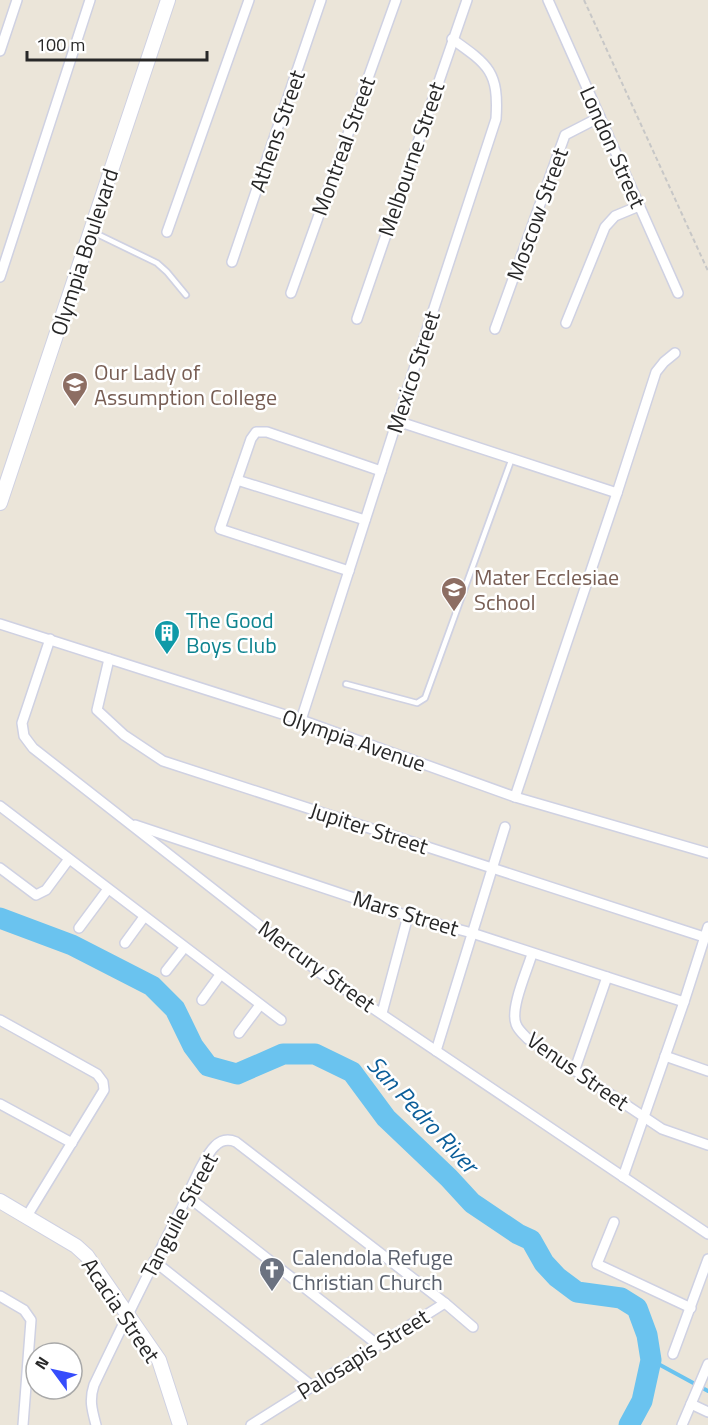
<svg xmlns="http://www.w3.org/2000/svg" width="708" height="1425" font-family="'Titillium Web',sans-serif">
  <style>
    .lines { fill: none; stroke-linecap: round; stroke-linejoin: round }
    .stream { stroke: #6ac3ef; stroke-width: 4 }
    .river { stroke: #6ac3ef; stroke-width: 21 }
    .service-casing { stroke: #cfd1e2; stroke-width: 8 }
    .minor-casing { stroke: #cfd1e2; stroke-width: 12 }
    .secondary-casing { stroke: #cfd1e2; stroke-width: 16 }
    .path { stroke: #c7c7c7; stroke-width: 2; stroke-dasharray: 4.5 3; stroke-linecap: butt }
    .service { stroke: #fff; stroke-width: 4.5 }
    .minor { stroke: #fff; stroke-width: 9 }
    .secondary { stroke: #fff; stroke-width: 14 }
    .labels { text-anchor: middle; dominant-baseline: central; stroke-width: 5; stroke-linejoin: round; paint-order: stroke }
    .street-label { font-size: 22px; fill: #282828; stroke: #fff }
    .education-label { font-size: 22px; fill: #785e54; stroke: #fff; text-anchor: start }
    .culture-label { font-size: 22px; fill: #0d838f; stroke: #fff; text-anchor: start }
    .worship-label { font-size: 22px; fill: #5b616d; stroke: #fff; text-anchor: start }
    .water-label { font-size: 24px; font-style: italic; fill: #0c5e99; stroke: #fff }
  </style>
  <rect width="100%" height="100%" fill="#ebe5d9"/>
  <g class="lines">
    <polyline class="stream" points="651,1360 708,1391"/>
    <polyline class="river" points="0,918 72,945 152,986 175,1009 193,1046 208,1066 237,1074 283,1054 315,1054 352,1072 386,1118 449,1178 472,1203 518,1234 531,1240 544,1263 557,1277 577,1292 621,1298 637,1308 647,1335 651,1360 642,1401 629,1425"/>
    <defs>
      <g id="service">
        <polyline points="93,232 157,263 167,272 186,295"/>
        <polyline points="346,684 417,703 425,698 512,458"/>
      </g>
      <g id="minor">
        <polyline points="548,0 678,293"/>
        <polyline points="0,51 17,0"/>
        <polyline points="167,232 249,0"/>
        <polyline points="232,262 321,0"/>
        <polyline points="0,277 90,0"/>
        <polyline points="291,293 396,0"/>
        <polyline points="357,319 467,0"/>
        <polyline points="566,323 605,227 615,216 639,206"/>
        <polyline points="495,329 565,135 600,117"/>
        <polyline points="397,421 617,493 656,372 664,362 675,353"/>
        <polyline points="237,480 365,520"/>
        <polyline points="349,571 220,529 251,439 256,432 267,432 381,471"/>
        <polyline points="0,624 301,720 515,797 708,853"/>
        <polyline points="50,639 22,723 24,736 33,748 319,972 708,1234"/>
        <polyline points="109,659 97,710 124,735 163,761 704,937"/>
        <path d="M 301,720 L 397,421 L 496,119 C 499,72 489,65 452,39"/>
        <polyline points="515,797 617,493"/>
        <polyline points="0,806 281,1020"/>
        <polyline points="135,825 408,916 472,933 684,1002"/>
        <polyline points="0,868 36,895 46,890 69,859"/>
        <polyline points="79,928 108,889"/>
        <polyline points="125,943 144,917"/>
        <path d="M 532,954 C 527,971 510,1008 516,1024 C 518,1030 524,1035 528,1039 L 662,1129 L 708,1145"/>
        <polyline points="166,971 184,948"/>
        <polyline points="202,1000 220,975"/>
        <polyline points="382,1013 408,916"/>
        <polyline points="0,1020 97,1074 103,1082 104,1090 27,1216"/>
        <polyline points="239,1033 260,1005"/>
        <polyline points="436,1051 505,827"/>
        <polyline points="665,1056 708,1071"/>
        <polyline points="575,1069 607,977"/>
        <polyline points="0,1104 72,1143"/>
        <polyline points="623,1177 684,1002 708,927"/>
        <polyline points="187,1196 378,1345"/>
        <polyline points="614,1222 597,1264 691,1308"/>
        <polyline points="154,1261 312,1386"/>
        <polyline points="0,1296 24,1310 31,1320 23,1425"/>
        <polyline points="673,1354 708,1259"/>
        <polyline points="691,1404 708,1412"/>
        <path d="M 96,1425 C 92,1410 89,1400 94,1385 C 122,1326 151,1268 180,1211 C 188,1195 204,1156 215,1146 C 222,1139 229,1139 236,1142 L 445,1303 L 473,1327"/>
        <polyline points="251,1425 445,1303"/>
        <polyline points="682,1425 708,1364"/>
      </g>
      <g id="secondary">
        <polyline points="0,503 168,0"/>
        <polyline points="0,1201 76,1246 87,1256 159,1360 180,1425"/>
      </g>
    </defs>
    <use href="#service" class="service-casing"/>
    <use href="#minor" class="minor-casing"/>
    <use href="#secondary" class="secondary-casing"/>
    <polyline class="path" points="584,0 708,271"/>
    <use href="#service" class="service"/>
    <use href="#minor" class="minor"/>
    <use href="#secondary" class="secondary"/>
  </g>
  <defs>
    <symbol id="university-pin" viewBox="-11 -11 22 30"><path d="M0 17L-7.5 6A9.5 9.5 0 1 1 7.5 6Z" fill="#8d6e63" stroke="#fff"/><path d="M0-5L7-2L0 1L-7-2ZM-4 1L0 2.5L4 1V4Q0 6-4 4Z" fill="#fff"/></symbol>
    <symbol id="school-pin" viewBox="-11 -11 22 30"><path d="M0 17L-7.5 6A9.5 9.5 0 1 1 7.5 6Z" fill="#8d6e63" stroke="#fff"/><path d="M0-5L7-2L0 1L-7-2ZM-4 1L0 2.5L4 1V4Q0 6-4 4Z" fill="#fff"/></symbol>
    <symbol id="building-pin" viewBox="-11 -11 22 30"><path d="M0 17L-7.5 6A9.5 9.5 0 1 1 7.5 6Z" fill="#0f9aa8" stroke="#fff"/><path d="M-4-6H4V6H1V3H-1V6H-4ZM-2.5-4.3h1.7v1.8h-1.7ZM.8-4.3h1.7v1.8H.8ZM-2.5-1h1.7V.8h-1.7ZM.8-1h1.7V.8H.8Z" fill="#fff"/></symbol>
    <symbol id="church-pin" viewBox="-11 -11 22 30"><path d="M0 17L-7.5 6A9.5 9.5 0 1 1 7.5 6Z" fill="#6b7280" stroke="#fff"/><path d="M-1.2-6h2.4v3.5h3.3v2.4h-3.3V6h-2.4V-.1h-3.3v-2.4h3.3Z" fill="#fff"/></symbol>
  </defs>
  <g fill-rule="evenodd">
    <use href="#university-pin" x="60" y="370" width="30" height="40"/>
    <use href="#school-pin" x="439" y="575" width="30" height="40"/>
    <use href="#building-pin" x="152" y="618" width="30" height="40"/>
    <use href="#church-pin" x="257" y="1255" width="30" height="40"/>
  </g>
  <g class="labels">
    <g class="street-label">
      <text transform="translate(277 131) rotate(-71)">Athens Street</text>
      <text transform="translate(343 146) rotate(-70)">Montreal Street</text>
      <text transform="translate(613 147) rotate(66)">London Street</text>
      <text transform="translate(411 159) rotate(-71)">Melbourne Street</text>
      <text transform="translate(537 214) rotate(-70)">Moscow Street</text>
      <text transform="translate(84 252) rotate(-72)">Olympia Boulevard</text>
      <text transform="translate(413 372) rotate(-72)">Mexico Street</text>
      <text transform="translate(354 740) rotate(19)">Olympia Avenue</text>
      <text transform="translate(369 828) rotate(18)">Jupiter Street</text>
      <text transform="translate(406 913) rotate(17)">Mars Street</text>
      <text transform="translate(317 966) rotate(36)">Mercury Street</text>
      <text transform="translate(578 1071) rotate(35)">Venus Street</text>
      <text transform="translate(179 1215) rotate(-62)">Tanguile Street</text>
      <text transform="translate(121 1310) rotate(56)">Acacia Street</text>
      <text transform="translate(363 1354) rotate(-32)">Palosapis Street</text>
    </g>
    <g class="education-label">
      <text x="94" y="372">Our Lady of<tspan x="94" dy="25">Assumption College</tspan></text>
      <text x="474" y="577">Mater Ecclesiae<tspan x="474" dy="25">School</tspan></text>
    </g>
    <g class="culture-label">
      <text x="186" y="620">The Good<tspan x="186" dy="25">Boys Club</tspan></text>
    </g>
    <g class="worship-label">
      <text x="292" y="1257">Calendola Refuge<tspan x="292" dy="25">Christian Church</tspan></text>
    </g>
    <g class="water-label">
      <text transform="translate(423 1114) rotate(47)">San Pedro River</text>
    </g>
  </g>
  <g transform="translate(54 1371) rotate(303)"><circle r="28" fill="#ffffff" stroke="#a9a9a9" stroke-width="1.5"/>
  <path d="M0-4.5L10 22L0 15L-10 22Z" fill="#364dfc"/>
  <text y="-9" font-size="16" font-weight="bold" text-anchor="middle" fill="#282828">N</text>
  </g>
  <path d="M27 51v9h180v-9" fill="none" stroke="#282828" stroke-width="3"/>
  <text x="36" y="51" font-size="18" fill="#282828" stroke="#ffffff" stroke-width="4.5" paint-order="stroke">100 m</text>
</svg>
